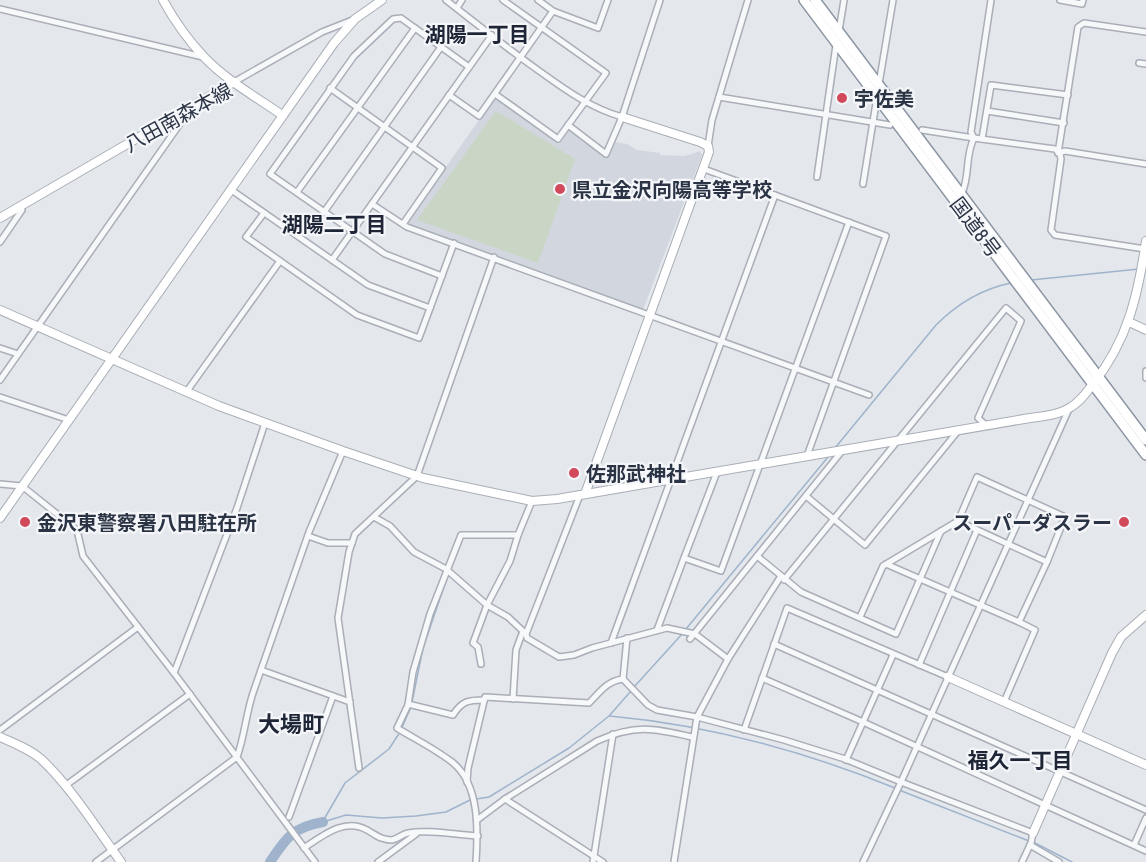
<svg xmlns="http://www.w3.org/2000/svg" width="1146" height="862" font-family="'Archivo Narrow','Noto Sans JP',sans-serif">
  <style>
    .built { fill: #d2d6de }
    .green { fill: #c9d6c5 }
    .lines { fill: none; stroke-linecap: round; stroke-linejoin: round }
    .stream { stroke: #9fb4cc; stroke-width: 1.5 }
    .river { stroke: #9fb4cc; stroke-width: 10 }
    .street-casing { stroke: #a9aeb7; stroke-width: 8 }
    .secondary-casing { stroke: #a9aeb7; stroke-width: 10 }
    .highway-casing { stroke: #8b94a3; stroke-width: 12 }
    .street { stroke: #f7f8fa; stroke-width: 5 }
    .secondary { stroke: #fff; stroke-width: 8 }
    .highway { stroke: #fff; stroke-width: 9 }
    .poi-dot { fill: #d1495b; stroke: #f4f6f9; stroke-width: 2 }
    .labels { text-anchor: middle; dominant-baseline: central; stroke-width: 4.5; stroke-linejoin: round; paint-order: stroke }
    .poi-label { font-size: 20px; font-weight: bold; fill: #2b3445; stroke: #f4f6f9; text-anchor: start }
    .street-label { font-size: 20px; fill: #2b3445; stroke: #f4f6f9 }
    .neighbourhood-label { font-size: 21px; font-weight: bold; fill: #1d2536; stroke: #f4f6f9 }
    .quarter-label { font-size: 22px; font-weight: bold; fill: #1d2536; stroke: #f4f6f9 }
  </style>
  <rect width="100%" height="100%" fill="#e4e7ec"/>
  <polygon class="built" points="496,99 559,144 569,131 573,131 606,156 609,155 615,142 627,144 637,150 660,153 660,155 685,156 700,151 702,155 643,310 409,224 408,221 493,100"/>
  <polygon class="green" points="496,111 575,159 538,263 417,220"/>
  <g class="lines">
    <g class="stream">
      <polyline points="1031,280 1139,269"/>
      <path d="M 835,448 L 936,325 C 957,304 981,289 1011,283"/>
      <polyline points="686,629 828,457"/>
      <polyline points="634,687 683,633"/>
      <polyline points="412,702 423,648 448,575"/>
      <path d="M 610,716 C 708,725 804,751 895,788"/>
      <polyline points="899,790 1029,841"/>
      <polyline points="323,821 345,783 389,749 400,732 411,707"/>
      <polyline points="323,822 346,815 382,818 416,816 446,812 470,800 489,797 569,748 609,716 631,691"/>
      <polyline points="1033,842 1072,862"/>
    </g>
    <path class="river" d="M 270,862 C 286,838 293,827 323,822"/>
    <defs>
      <g id="street">
        <path d="M 446,0 C 478,25 509,50 542,73 C 567,91 591,108 622,117"/>
        <polyline points="538,0 553,11 598,28 608,0"/>
        <polyline points="1060,0 1082,4 1083,0"/>
        <polyline points="457,8 462,0"/>
        <polyline points="0,9 203,57"/>
        <polyline points="839,31 844,0"/>
        <polyline points="1146,32 1084,23 1078,27 1058,153 1065,151 1146,164"/>
        <polyline points="1139,63 1146,64"/>
        <polyline points="234,82 322,32 355,19"/>
        <polyline points="879,84 893,0"/>
        <polyline points="330,88 442,168 403,224"/>
        <polyline points="495,94 558,139 606,73 503,0"/>
        <polyline points="449,95 479,116 553,11"/>
        <polyline points="719,97 890,125"/>
        <polyline points="987,111 1064,123"/>
        <polyline points="568,125 606,154 622,117 660,0"/>
        <polyline points="922,130 974,138"/>
        <polyline points="974,138 971,132 991,0"/>
        <polyline points="982,139 991,85 1068,95"/>
        <polyline points="708,146 712,120 748,0"/>
        <polyline points="704,169 886,236 807,456"/>
        <polyline points="817,177 836,45"/>
        <polyline points="863,184 877,97"/>
        <polyline points="230,189 368,285 430,308"/>
        <polyline points="297,192 415,28"/>
        <path d="M 962,193 C 970,176 965,155 974,138 L 1055,149 L 1060,154 L 1061,159 L 1051,230 L 1055,235 L 1145,249"/>
        <polyline points="372,204 407,227 869,395"/>
        <polyline points="324,212 441,47"/>
        <polyline points="264,213 246,237 357,315 419,338 454,243"/>
        <polyline points="0,242 22,210 20,207"/>
        <polyline points="332,260 492,35"/>
        <polyline points="442,276 385,254 270,174 354,56 393,19 401,18 469,67"/>
        <polyline points="0,348 18,354"/>
        <polyline points="1146,371 1146,378"/>
        <polyline points="0,380 189,111"/>
        <polyline points="187,391 280,261"/>
        <polyline points="0,397 69,420"/>
        <polyline points="717,472 684,558 721,571 849,222"/>
        <polyline points="0,484 22,486 77,530 83,556 174,673 315,862"/>
        <polyline points="806,496 865,545 958,431"/>
        <polyline points="374,517 390,526 414,552 446,569 487,605 508,617 526,634 527,638 559,657 574,655 592,648 667,628 695,634 728,659"/>
        <polyline points="958,521 977,477 1065,517 1047,562"/>
        <polyline points="308,536 328,543 352,543"/>
        <polyline points="757,556 801,592 896,634 941,531"/>
        <polyline points="886,564 1019,622"/>
        <polyline points="784,580 1006,308 1021,321 978,418 987,426"/>
        <polyline points="860,617 883,566 958,521 1047,562 1019,622 1035,630 1004,702"/>
        <polyline points="657,630 684,558"/>
        <polyline points="526,634 580,495"/>
        <polyline points="690,639 842,451"/>
        <polyline points="611,643 775,195"/>
        <polyline points="774,644 1146,810"/>
        <polyline points="481,664 478,647 473,643 487,605 510,561 518,535"/>
        <polyline points="919,665 977,530"/>
        <polyline points="261,670 350,702"/>
        <polyline points="174,673 237,508 265,423"/>
        <polyline points="762,678 863,722 1146,851"/>
        <polyline points="623,679 627,638"/>
        <polyline points="513,699 516,650 523,631"/>
        <path d="M 408,704 L 453,715 C 462,701 468,700 484,700"/>
        <polyline points="0,730 138,627"/>
        <polyline points="744,730 787,608 948,677"/>
        <polyline points="846,760 893,655"/>
        <polyline points="359,768 338,618 349,552 355,534 417,476 494,257"/>
        <path d="M 467,782 L 468,768 L 485,697 L 589,703 C 600,692 607,681 623,679 L 648,705 L 657,710 L 697,717 L 784,740 L 845,759 L 901,782 L 1069,409"/>
        <polyline points="65,786 190,694"/>
        <polyline points="505,799 603,862"/>
        <polyline points="289,817 333,696"/>
        <path d="M 477,820 L 505,799 L 597,741 C 635,724 653,728 692,737"/>
        <polyline points="1030,845 1059,862"/>
        <polyline points="1134,845 1146,818"/>
        <path d="M 304,848 C 322,836 345,817 367,830 C 376,835 381,840 392,840 C 398,839 402,834 408,833 C 428,829 457,835 478,836"/>
        <path d="M 96,862 L 237,757 C 245,735 246,712 254,690 L 309,532 L 343,451"/>
        <polyline points="378,862 416,834"/>
        <path d="M 476,862 C 478,831 480,784 452,762 C 435,749 415,739 397,728 L 408,705 L 413,672 L 430,614 L 461,535 L 518,535 L 532,501"/>
        <polyline points="593,862 613,734"/>
        <polyline points="674,862 697,717 728,659 781,576"/>
        <polyline points="863,862 901,782 1033,833 1031,843 1022,862"/>
      </g>
      <g id="secondary">
        <path d="M 163,0 C 174,20 188,40 204,57 C 226,80 256,97 282,115"/>
        <polyline points="0,218 234,82"/>
        <path d="M 0,310 L 219,406 L 343,451 L 423,478 L 532,501 L 557,499 L 1030,418 C 1044,416 1059,415 1071,407 C 1081,401 1086,393 1093,384 C 1128,340 1138,295 1146,241"/>
        <polyline points="1129,322 1146,330"/>
        <polyline points="585,494 709,152 708,146 700,142 622,117"/>
        <polyline points="0,518 334,43 355,19 382,0"/>
        <polyline points="948,677 1146,765"/>
        <path d="M 0,737 C 14,743 29,749 41,759 C 71,787 97,829 121,862"/>
        <polyline points="1033,833 1112,653 1121,637 1146,615"/>
      </g>
      <g id="highway">
        <polyline points="804,0 1146,455"/>
        <polyline points="815,0 1146,440"/>
      </g>
    </defs>
    <use href="#street" class="street-casing"/>
    <use href="#secondary" class="secondary-casing"/>
    <use href="#highway" class="highway-casing"/>
    <use href="#street" class="street"/>
    <use href="#secondary" class="secondary"/>
    <use href="#highway" class="highway"/>
  </g>
  <g class="poi-dot">
    <circle cx="842" cy="98" r="6"/>
    <circle cx="560" cy="189" r="6"/>
    <circle cx="574" cy="473" r="6"/>
    <circle cx="25" cy="522" r="6"/>
    <circle cx="1124" cy="522" r="6"/>
  </g>
  <g class="labels">
    <g class="poi-label">
      <text x="854" y="98">宇佐美</text>
      <text x="572" y="189">県立金沢向陽高等学校</text>
      <text x="586" y="473">佐那武神社</text>
      <text x="37" y="522">金沢東警察署八田駐在所</text>
      <text x="1112" y="522" text-anchor="end">スーパーダスラー</text>
    </g>
    <g class="street-label">
      <text transform="translate(178 117) rotate(-29)">八田南森本線</text>
      <text transform="translate(976 227) rotate(53)">国道8号</text>
    </g>
    <g class="neighbourhood-label">
      <text x="477" y="34">湖陽一丁目</text>
      <text x="334" y="224">湖陽二丁目</text>
      <text x="1020" y="760">福久一丁目</text>
    </g>
    <g class="quarter-label">
      <text x="291" y="724">大場町</text>
    </g>
  </g>
</svg>
